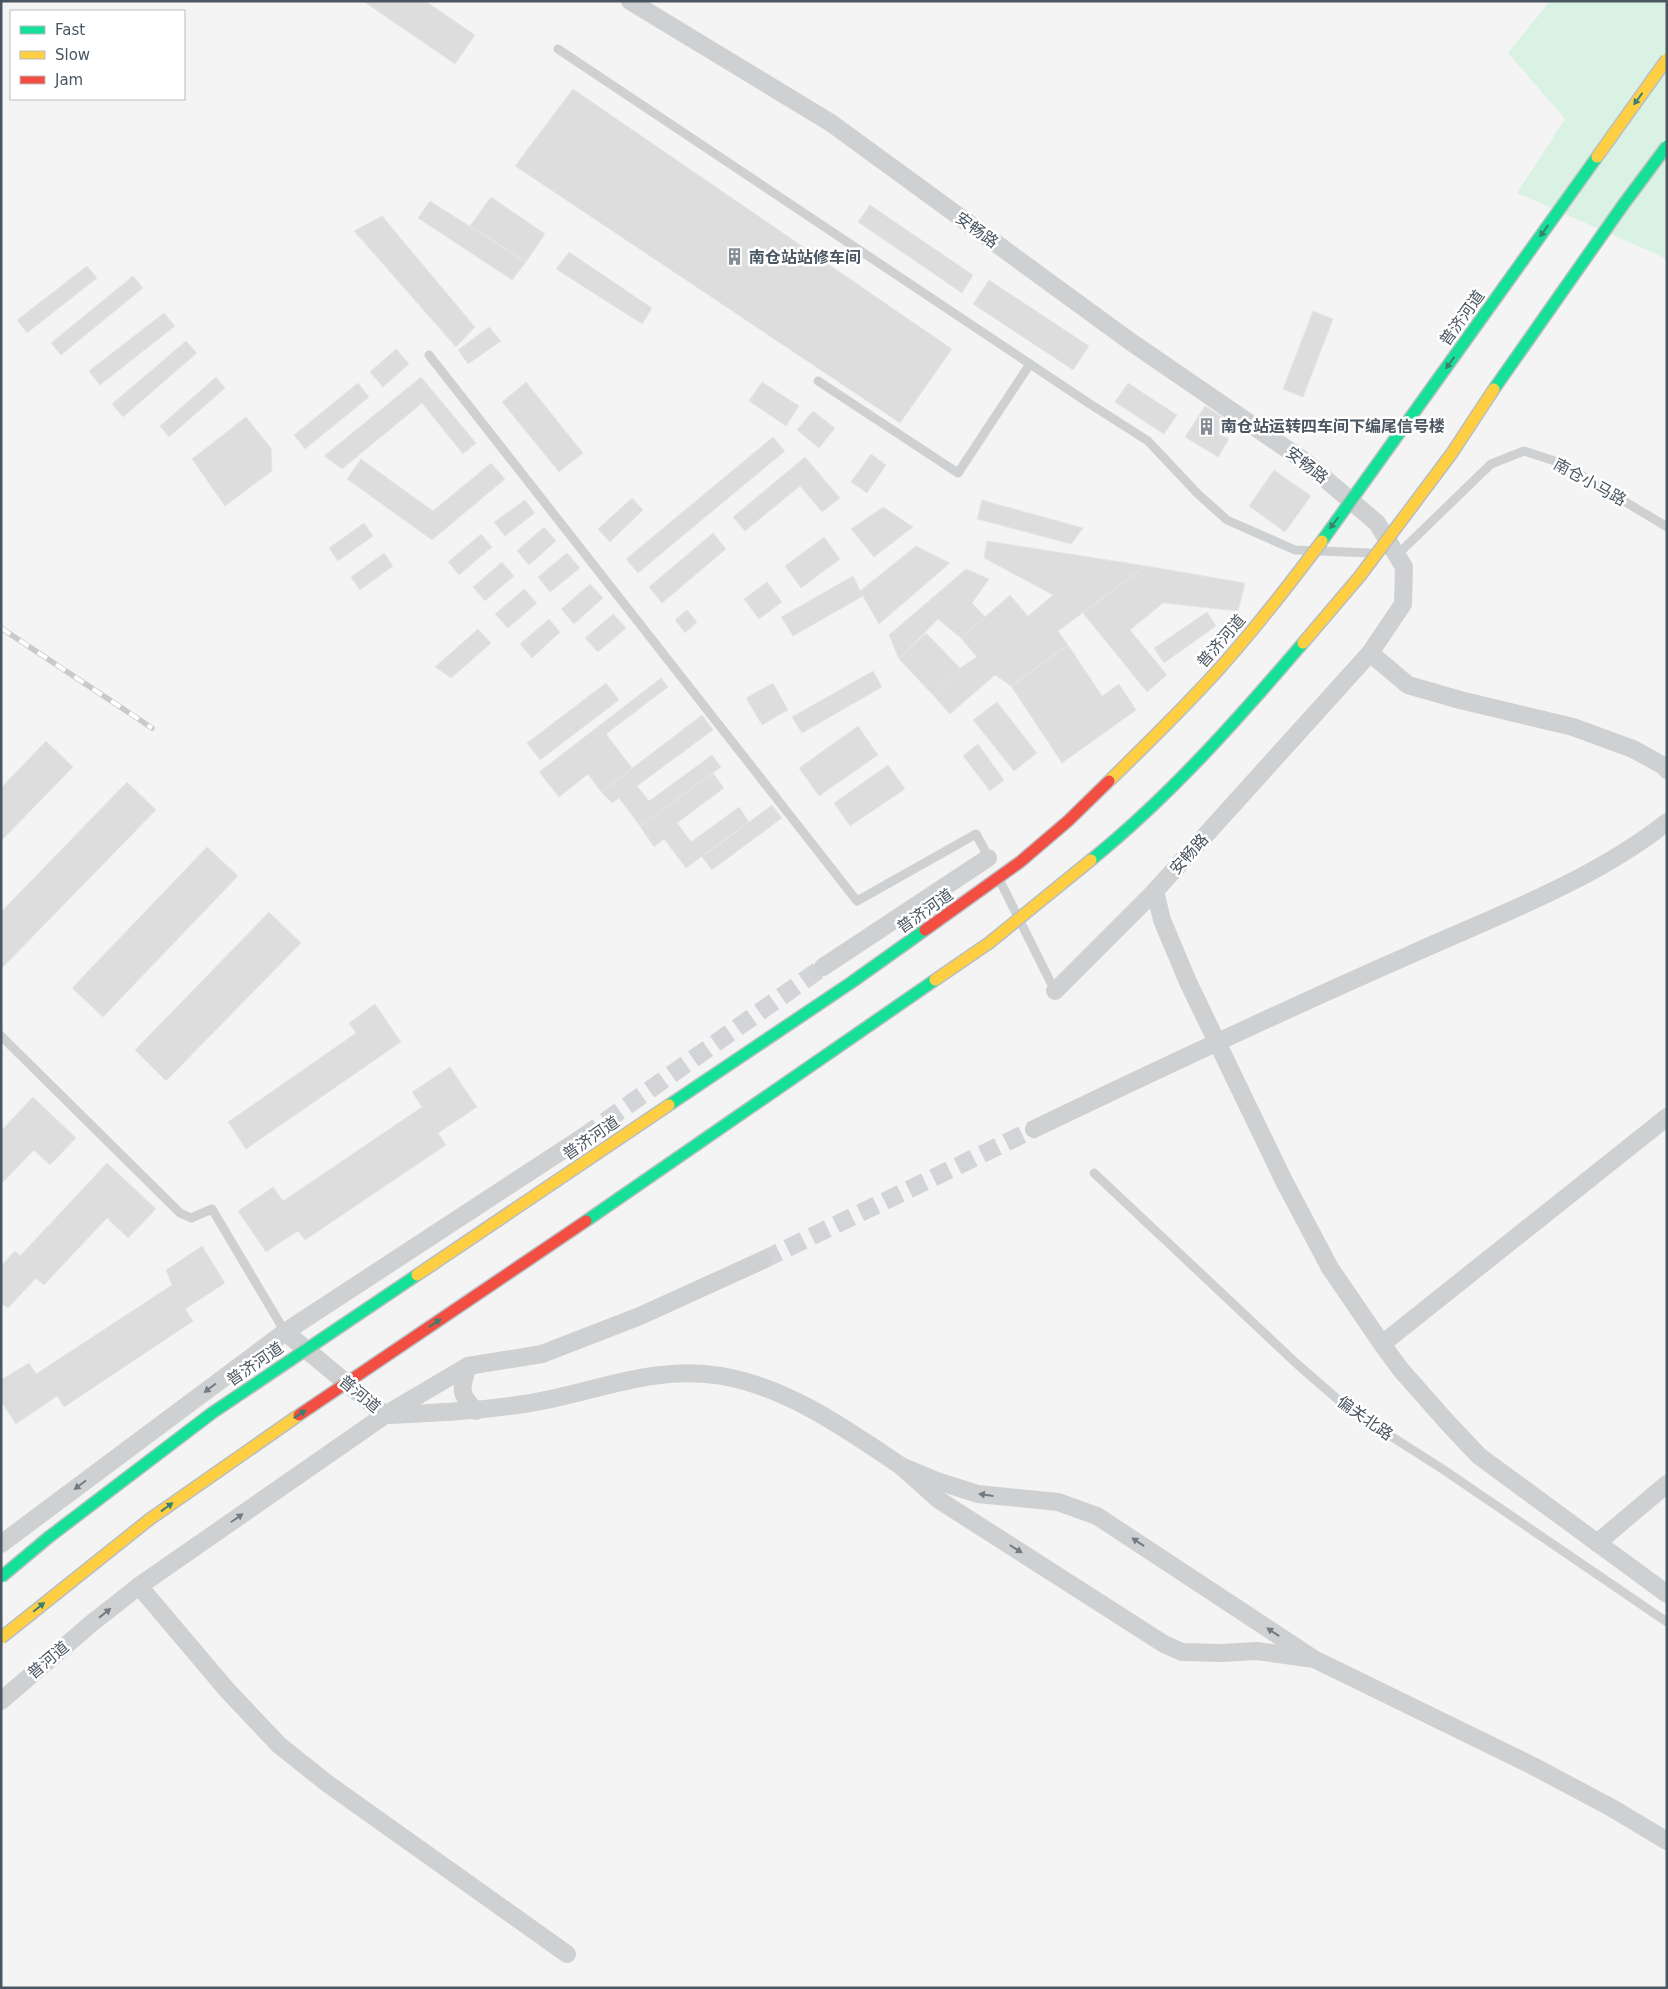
<svg xmlns="http://www.w3.org/2000/svg" width="1668" height="1989" font-family="'DejaVu Sans','Noto Sans SC',sans-serif">
  <style>
    .green { fill: #d9f2e3 }
    .building { fill: #ddddde; stroke: #e5e6e7 }
    .lines { fill: none; stroke-linecap: round; stroke-linejoin: round }
    .street-tunnel { stroke: #d2d4d7; stroke-width: 18; stroke-dasharray: 18 9; stroke-linecap: butt }
    .lane { stroke: #ced0d2; stroke-width: 9 }
    .street { stroke: #ced0d2; stroke-width: 18 }
    .rail-casing { stroke: #c9cacc; stroke-width: 5.5 }
    .rail { stroke: #fff; stroke-width: 4; stroke-dasharray: 11; stroke-linecap: butt }
    .fast-bridge-casing { stroke: #b9bec3; stroke-width: 14; stroke-linecap: butt }
    .slow-bridge-casing { stroke: #b9bec3; stroke-width: 14; stroke-linecap: butt }
    .jam-bridge-casing { stroke: #b9bec3; stroke-width: 14; stroke-linecap: butt }
    .fast-bridge { stroke: #16e098; stroke-width: 11 }
    .slow-bridge { stroke: #ffcf43; stroke-width: 11 }
    .jam-bridge { stroke: #f24e42; stroke-width: 11 }
    .oneway { fill: #3a7f72 }
    .oneway2 { fill: #727b83 }
    .labels { text-anchor: middle; dominant-baseline: central; stroke-width: 5; stroke-linejoin: round; paint-order: stroke }
    .street-label { font-size: 16px; fill: #4a5661; stroke: #fff }
    .poi-label { font-size: 16px; font-weight: bold; fill: #4a5661; stroke: #fff; text-anchor: start }
  </style>
  <rect width="100%" height="100%" fill="#f4f4f4"/>
  <polygon class="green" points="1550,1 1667,1 1667,259 1517,193 1565,119 1508,53"/>
  <g class="building">
    <polygon points="363,1 425,1 475,35 455,64"/>
    <polygon points="573,89 952,349 900,423 515,166"/>
    <polygon points="491,197 545,234 526,262 470,226"/>
    <polygon points="430,201 526,262 512,280 418,218"/>
    <polygon points="870,205 973,275 962,293 858,222"/>
    <polygon points="382,216 475,327 456,347 354,231"/>
    <polygon points="569,252 652,308 642,324 556,269"/>
    <polygon points="87,266 97,278 27,333 17,320"/>
    <polygon points="133,276 143,288 61,355 51,343"/>
    <polygon points="989,280 1089,346 1073,370 973,304"/>
    <polygon points="1313,311 1333,319 1303,397 1283,389"/>
    <polygon points="164,313 175,326 100,385 89,371"/>
    <polygon points="489,327 501,341 468,364 458,350"/>
    <polygon points="186,341 197,353 123,417 112,404"/>
    <polygon points="396,349 409,364 383,387 370,372"/>
    <polygon points="216,377 225,388 169,437 160,426"/>
    <polygon points="421,377 476,443 463,454 422,403 342,469 324,456"/>
    <polygon points="526,382 583,453 559,472 502,402"/>
    <polygon points="762,382 799,406 786,426 749,401"/>
    <polygon points="358,383 369,397 305,449 294,435"/>
    <polygon points="1128,383 1177,415 1164,434 1115,402"/>
    <polygon points="1205,406 1226,419 1218,433 1229,439 1218,457 1185,437"/>
    <polygon points="813,411 835,428 819,448 797,430"/>
    <polygon points="246,417 271,448 272,471 225,506 192,459"/>
    <polygon points="773,437 785,451 638,573 626,559"/>
    <polygon points="871,454 886,465 867,493 851,482"/>
    <polygon points="805,457 840,498 822,512 800,486 745,531 733,517"/>
    <polygon points="361,459 433,511 491,463 505,479 432,540 347,479"/>
    <polygon points="1274,470 1311,496 1285,532 1249,506"/>
    <polygon points="632,498 643,510 610,542 598,529"/>
    <polygon points="525,500 535,513 505,536 494,522"/>
    <polygon points="982,500 1083,528 1071,544 977,519"/>
    <polygon points="883,507 913,527 874,557 851,529"/>
    <polygon points="364,523 373,536 338,561 329,548"/>
    <polygon points="544,527 556,541 529,565 517,551"/>
    <polygon points="713,533 726,549 662,603 649,587"/>
    <polygon points="481,534 492,547 459,575 448,562"/>
    <polygon points="824,537 840,559 801,588 785,566"/>
    <polygon points="987,541 1146,566 1058,631 1068,645 1011,686 995,675 950,714 933,695 960,668 977,657 961,638 1010,595 1028,616 1053,595 984,558"/>
    <polygon points="916,546 950,563 879,624 860,591"/>
    <polygon points="384,553 393,566 360,590 351,577"/>
    <polygon points="567,553 580,568 550,592 538,577"/>
    <polygon points="502,562 514,576 485,601 473,587"/>
    <polygon points="1146,566 1245,583 1238,611 1163,603 1130,630 1167,675 1147,692 1083,613"/>
    <polygon points="966,569 989,579 972,603 985,617 961,638 938,619 899,659 889,635"/>
    <polygon points="853,576 863,596 793,636 781,617"/>
    <polygon points="767,582 782,602 759,619 744,599"/>
    <polygon points="590,584 603,598 574,624 561,609"/>
    <polygon points="524,589 537,603 508,628 495,614"/>
    <polygon points="687,610 697,622 685,633 675,620"/>
    <polygon points="1207,612 1216,626 1164,663 1154,648"/>
    <polygon points="613,614 626,628 598,652 585,638"/>
    <polygon points="549,619 560,632 532,658 520,644"/>
    <polygon points="478,629 491,643 451,678 435,667"/>
    <polygon points="926,633 960,668 933,695 899,659"/>
    <polygon points="1068,645 1102,696 1119,684 1136,710 1062,763 1011,686"/>
    <polygon points="873,671 882,687 802,733 792,717"/>
    <polygon points="661,678 668,687 606,734 632,768 601,792 588,774 559,797 539,772"/>
    <polygon points="606,683 619,700 540,760 527,743"/>
    <polygon points="773,683 788,710 762,725 746,698"/>
    <polygon points="997,702 1037,753 1014,771 973,720"/>
    <polygon points="702,715 713,730 637,786 649,801 712,755 721,767 640,826 619,798 612,803 601,792"/>
    <polygon points="858,726 878,755 819,796 799,768"/>
    <polygon points="46,741 73,767 1,841 1,788"/>
    <polygon points="978,744 1004,780 990,791 963,756"/>
    <polygon points="888,765 905,789 850,826 834,803"/>
    <polygon points="713,773 724,788 677,823 691,842 739,807 749,822 686,868 664,839 654,847 640,826"/>
    <polygon points="127,782 156,810 1,969 1,912"/>
    <polygon points="772,805 782,818 712,870 702,857"/>
    <polygon points="207,847 238,876 103,1017 72,988"/>
    <polygon points="269,912 301,943 166,1081 135,1050"/>
    <polygon points="375,1004 401,1042 246,1149 228,1122 356,1033 349,1023"/>
    <polygon points="450,1067 477,1107 438,1133 446,1145 305,1240 298,1231 266,1252 238,1211 273,1187 283,1201 422,1107 412,1092"/>
    <polygon points="33,1097 76,1138 50,1165 34,1150 1,1184 1,1131"/>
    <polygon points="107,1163 156,1209 128,1238 107,1218 44,1285 36,1278 8,1308 1,1303 1,1266 15,1251 20,1256"/>
    <polygon points="202,1246 225,1283 185,1309 193,1321 64,1407 57,1396 16,1424 1,1401 1,1380 29,1363 36,1374 172,1285 166,1270"/>
  </g>
  <g class="lines">
    <g class="street-tunnel">
      <polyline points="583,1137 823,967"/>
      <polyline points="763,1260 1034,1129"/>
    </g>
    <g class="lane">
      <polyline points="558,49 1087,402 1148,441 1198,494 1227,520 1295,550 1370,553"/>
      <polyline points="429,355 857,901 976,834 990,860"/>
      <polyline points="818,381 958,473 1030,364"/>
      <polyline points="1393,554 1397,555 1491,464 1524,451 1561,463 1667,527"/>
      <polyline points="1000,881 1055,991"/>
      <polyline points="1,1036 180,1213 191,1218 212,1209 285,1332"/>
      <polyline points="1094,1173 1297,1364 1350,1410 1444,1470 1667,1622"/>
    </g>
    <g class="street">
      <polyline points="630,1 831,123 1131,342 1303,460 1377,523 1404,567 1403,604 1370,653 1155,891 1055,991"/>
      <polyline points="1370,653 1408,685 1460,700 1573,727 1633,749 1664,766 1667,770"/>
      <polyline points="1155,891 1162,920 1188,982 1284,1181 1330,1268 1382,1344 1401,1370 1447,1422 1479,1456 1667,1594"/>
      <polyline points="823,967 988,858"/>
      <path d="M 1034,1129 C 1157,1070 1280,1012 1405,957 C 1493,917 1591,882 1667,822"/>
      <polyline points="285,1332 583,1137"/>
      <polyline points="1382,1344 1667,1117"/>
      <path d="M 468,1366 C 461,1388 458,1393 476,1411"/>
      <path d="M 388,1415 C 433,1413 479,1411 524,1404 C 592,1394 651,1364 722,1376 C 789,1388 846,1429 901,1466"/>
      <polyline points="1597,1543 1667,1484"/>
      <polyline points="1,1544 285,1332 385,1415"/>
      <polyline points="139,1586 227,1690 279,1745 328,1784 567,1954"/>
      <polyline points="1314,1659 1257,1651 1222,1653 1182,1652 1164,1644 939,1500 901,1466 937,1481 978,1494 1058,1502 1097,1516 1314,1659 1533,1766 1612,1808 1667,1841"/>
      <polyline points="1,1701 92,1623 139,1586 385,1415 468,1366 542,1354 640,1316 763,1260"/>
    </g>
    <defs>
      <polyline id="rail" points="1,628 152,728"/>
    </defs>
    <use href="#rail" class="rail-casing"/>
    <use href="#rail" class="rail"/>
    <defs>
      <g id="fast-bridge">
        <polyline points="1494,389 1623,205 1667,146"/>
        <polyline points="1322,541 1597,157"/>
        <path d="M 1091,860 C 1170,796 1237,720 1303,643"/>
        <polyline points="669,1105 852,982 925,930"/>
        <polyline points="586,1221 935,980"/>
        <polyline points="1,1577 49,1537 212,1413 417,1275"/>
      </g>
      <g id="slow-bridge">
        <polyline points="1597,157 1667,59"/>
        <polyline points="1303,643 1360,576 1452,453 1494,389"/>
        <path d="M 1109,781 C 1147,744 1184,708 1219,669 C 1256,628 1289,585 1322,541"/>
        <polyline points="935,980 989,943 1091,860"/>
        <polyline points="417,1275 669,1105"/>
        <polyline points="1,1638 150,1519 299,1415"/>
      </g>
      <g id="jam-bridge">
        <polyline points="925,930 1020,862 1068,821 1109,781"/>
        <polyline points="299,1415 586,1221"/>
      </g>
    </defs>
    <use href="#fast-bridge" class="fast-bridge-casing"/>
    <use href="#slow-bridge" class="slow-bridge-casing"/>
    <use href="#jam-bridge" class="jam-bridge-casing"/>
    <use href="#fast-bridge" class="fast-bridge"/>
    <use href="#slow-bridge" class="slow-bridge"/>
    <use href="#jam-bridge" class="jam-bridge"/>
  </g>
  <defs><path id="oneway-solid" d="M-6-.8H1V-3.2L6.5 0L1 3.2V.8H-6Z" transform="scale(1.25)"/></defs>
  <g class="oneway">
    <use href="#oneway-solid" transform="translate(1638 99) rotate(126)"/>
    <use href="#oneway-solid" transform="translate(1544 231) rotate(126)"/>
    <use href="#oneway-solid" transform="translate(1450 363) rotate(126)"/>
    <use href="#oneway-solid" transform="translate(1334 523) rotate(127)"/>
    <use href="#oneway-solid" transform="translate(435 1323) rotate(-34)"/>
    <use href="#oneway-solid" transform="translate(300 1414) rotate(-34)"/>
    <use href="#oneway-solid" transform="translate(167 1507) rotate(-36)"/>
    <use href="#oneway-solid" transform="translate(39 1607) rotate(-39)"/>
  </g>
  <g class="oneway2">
    <use href="#oneway-solid" transform="translate(210 1388) rotate(143)"/>
    <use href="#oneway-solid" transform="translate(80 1485) rotate(143)"/>
    <use href="#oneway-solid" transform="translate(986 1495) rotate(-172)"/>
    <use href="#oneway-solid" transform="translate(237 1518) rotate(-35)"/>
    <use href="#oneway-solid" transform="translate(1138 1542) rotate(-146)"/>
    <use href="#oneway-solid" transform="translate(1016 1549) rotate(32)"/>
    <use href="#oneway-solid" transform="translate(105 1613) rotate(-38)"/>
    <use href="#oneway-solid" transform="translate(1273 1632) rotate(-146)"/>
  </g>
  <defs>
    <symbol id="building-bare" viewBox="-9 -9 18 18"><path d="M-4-6H4V6H1V3H-1V6H-4ZM-2.5-4.3h1.7v1.8h-1.7ZM.8-4.3h1.7v1.8H.8ZM-2.5-1h1.7V.8h-1.7ZM.8-1h1.7V.8H.8Z" fill="#868d94" stroke="#fff" stroke-width="2.5" paint-order="stroke"/></symbol>
  </defs>
  <g fill-rule="evenodd">
    <use href="#building-bare" x="722" y="244" width="25" height="25"/>
    <use href="#building-bare" x="1194" y="414" width="25" height="25"/>
  </g>
  <g class="labels">
    <g class="street-label">
      <text transform="translate(977 230) rotate(36)">安畅路</text>
      <text transform="translate(1462 318) rotate(-54)">普济河道</text>
      <text transform="translate(1307 465) rotate(38)">安畅路</text>
      <text transform="translate(1590 482) rotate(29)">南仓小马路</text>
      <text transform="translate(1221 641) rotate(-49)">普济河道</text>
      <text transform="translate(1189 854) rotate(-48)">安畅路</text>
      <text transform="translate(925 911) rotate(-35)">普济河道</text>
      <text transform="translate(591 1138) rotate(-34)">普济河道</text>
      <text transform="translate(255 1364) rotate(-34)">普济河道</text>
      <text transform="translate(360 1394) rotate(40)">普河道</text>
      <text transform="translate(1365 1418) rotate(35)">偏关北路</text>
      <text transform="translate(48 1660) rotate(-40)">普河道</text>
    </g>
    <g class="poi-label">
      <text x="749" y="257">南仓站站修车间</text>
      <text x="1221" y="426">南仓站运转四车间下编尾信号楼</text>
    </g>
  </g>
  <rect width="1668" height="1989" fill="none" stroke="#4a5661" stroke-width="5"/>
  <rect x="10" y="10" width="175" height="90" fill="#ffffff" stroke="#b7bbc0"/>
  <rect x="20" y="26" width="25" height="8" fill="#16e098" stroke="#b7bbc0"/>
  <text x="55" y="35" font-size="15" fill="#4a5661">Fast</text>
  <rect x="20" y="51" width="25" height="8" fill="#ffcf43" stroke="#b7bbc0"/>
  <text x="55" y="60" font-size="15" fill="#4a5661">Slow</text>
  <rect x="20" y="76" width="25" height="8" fill="#f24e42" stroke="#b7bbc0"/>
  <text x="55" y="85" font-size="15" fill="#4a5661">Jam</text>
</svg>
